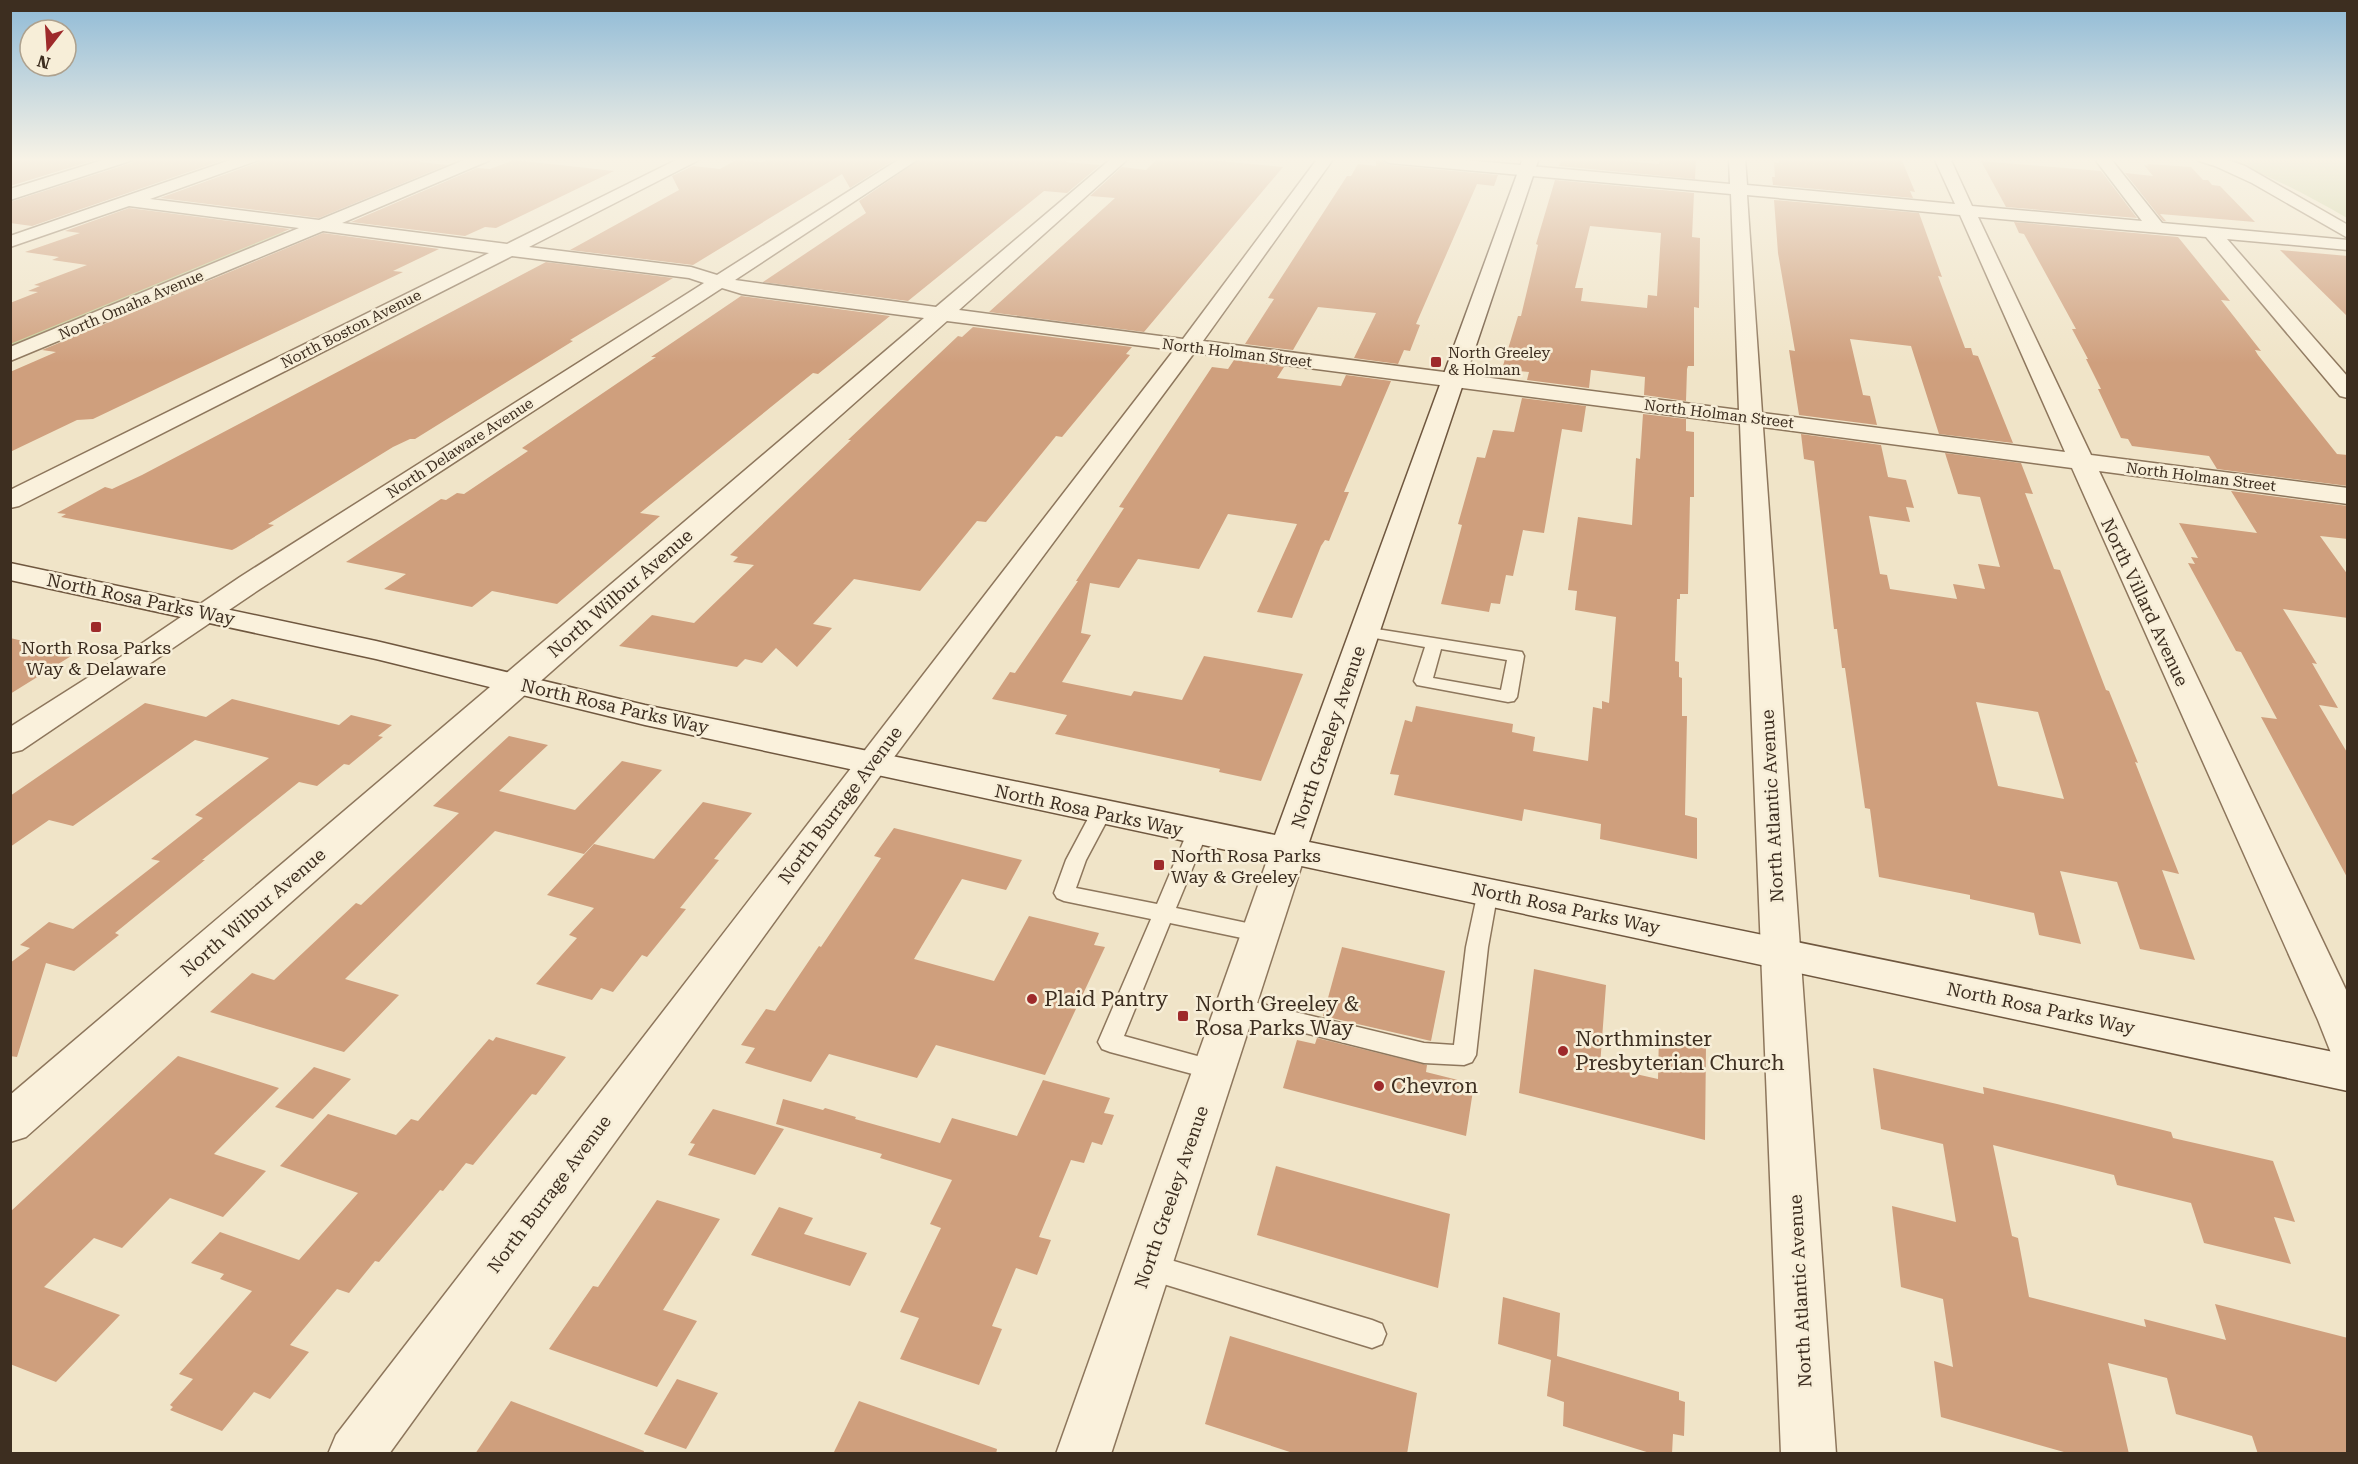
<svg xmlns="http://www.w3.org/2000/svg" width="2358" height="1464" font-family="'Roboto Serif',serif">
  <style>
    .green { fill: #c9cf9b }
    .building { fill: #cf9f7d; fill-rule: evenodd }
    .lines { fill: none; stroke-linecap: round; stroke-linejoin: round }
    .service-casing { stroke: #8d765c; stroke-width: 3 }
    .minor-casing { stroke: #8d765c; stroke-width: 3 }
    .tertiary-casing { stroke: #8d765c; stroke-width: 3 }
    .secondary-casing { stroke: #6f573f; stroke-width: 3 }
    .service { fill: #faf1dc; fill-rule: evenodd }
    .minor { fill: #faf1dc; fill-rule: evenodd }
    .tertiary { fill: #faf1dc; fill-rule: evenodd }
    .secondary { fill: #faf1dc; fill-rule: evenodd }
    .poi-dot { fill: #9e2a2b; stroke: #f7eed8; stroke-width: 2 }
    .labels { text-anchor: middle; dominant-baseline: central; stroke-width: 5; stroke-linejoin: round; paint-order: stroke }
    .far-street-label { font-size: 15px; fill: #3d2e20; stroke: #f7eed8 }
    .far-poi-label { font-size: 15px; fill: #3d2e20; stroke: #f7eed8; text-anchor: start }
    .street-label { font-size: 18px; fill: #3d2e20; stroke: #f7eed8 }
    .poi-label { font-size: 18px; fill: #3d2e20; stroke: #f7eed8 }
    .near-poi-label { font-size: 21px; fill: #3d2e20; stroke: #f7eed8; text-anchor: start }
  </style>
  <rect width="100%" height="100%" fill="#f0e4c8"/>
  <g class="green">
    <path d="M 2217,158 L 2347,158 L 2347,218 C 2305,194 2263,171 2217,158 Z"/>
    <polygon points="278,231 292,233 11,351 11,337"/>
  </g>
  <g class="building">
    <polygon points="10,158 101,158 10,186"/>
    <polygon points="135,158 229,158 32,226 10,223 10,202 131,163"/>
    <polygon points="261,158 419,158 420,162 447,165 319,218 160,198 257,163"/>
    <polygon points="770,158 897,158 850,188 842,174 693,265 570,250 679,190 672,176 693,166 720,169 736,160 763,162"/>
    <polygon points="922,158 1071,158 1066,162 1100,165 1067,193 1044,191 908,301 763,282 866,213 859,201"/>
    <polygon points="1166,158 1190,158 1283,167 1144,332 989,312 1115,198 1090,196 1122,167 1146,170 1156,160 1164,160"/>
    <polygon points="1376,158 1389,165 1498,175 1494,186 1477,184 1416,324 1420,325 1410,351 1404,350 1398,364 1354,358 1376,313 1318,307 1293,350 1245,344 1274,299 1268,298 1347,176 1351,176 1358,164 1376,166"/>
    <polygon points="1562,158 1594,158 1659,164 1660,158 1696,158 1695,179 1559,166"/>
    <polygon points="1778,158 1901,158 1915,192 1910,191 1913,198 1773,185 1772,177 1775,177 1774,162 1779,163"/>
    <polygon points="514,160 614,171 496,228 485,227 465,236 351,222 477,168 490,169"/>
    <polygon points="1981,161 2101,171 2137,218 2006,207"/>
    <polygon points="2147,164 2191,167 2203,180 2208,180 2212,185 2220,186 2255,222 2160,214 2166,221 2163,221 2125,173 2153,176 2144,165 2149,166"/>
    <path d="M 1555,180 L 1694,193 L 1692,237 L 1700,238 L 1699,308 L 1694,307 L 1694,366 L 1688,366 L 1687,369 L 1686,401 L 1644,395 L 1645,377 L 1591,370 L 1589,388 L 1527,380 L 1529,372 L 1502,369 L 1518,316 L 1521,316 L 1538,245 L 1536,244 ZM 1590,226 L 1661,233 L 1657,296 L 1648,295 L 1647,308 L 1581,301 L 1583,288 L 1575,288 Z"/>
    <polygon points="1774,200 1919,213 1942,277 1938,276 1965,348 1971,348 1973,355 1978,356 2013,443 1939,434 1911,346 1850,339 1863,395 1870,396 1877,425 1799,415 1789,350 1795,351 1778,253"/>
    <polygon points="129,208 290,229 10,344 10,303 38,292 28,291 40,286 34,285 87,265 52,260 59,257 25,252 80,233 65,231"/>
    <polygon points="2014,222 2178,237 2230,301 2221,300 2261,351 2255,350 2258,355 2337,454 2348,455 2348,486 2217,469 2209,456 2132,446 2128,439 2121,438 2098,389 2101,389 2086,359 2088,359 2072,329 2076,329 2024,234 2019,233"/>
    <polygon points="323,233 439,249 393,271 403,272 183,376 93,419 77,420 10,452 10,372 56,352 42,350"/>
    <polygon points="2280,250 2348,256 2348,317"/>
    <polygon points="546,262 673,278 570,340 573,341 415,439 410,439 393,447 268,524 274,525 236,548 232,550 61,517 66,514 57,513 105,487 112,489 142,475"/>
    <polygon points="741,296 890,316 818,374 813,373 640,513 660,516 557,604 492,591 472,607 384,589 406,574 346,562 441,499 446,500 457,493 464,494 528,451 522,448 656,357 651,357"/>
    <polygon points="973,327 1132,347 1126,354 1130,355 1062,437 1056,436 986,522 977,521 920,591 854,579 813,624 832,628 797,667 776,648 762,663 745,659 737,667 619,646 652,615 694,623 754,565 733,562 738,557 730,555 851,440 848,440 958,336 962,337"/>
    <polygon points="1234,360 1284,367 1277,378 1341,386 1346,375 1391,381 1344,492 1349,492 1329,541 1325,540 1321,546 1292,618 1257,612 1297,524 1228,514 1199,569 1138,559 1119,588 1090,583 1081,633 1091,635 1062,682 1131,696 1134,691 1182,700 1204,656 1303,674 1261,781 1219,772 1220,769 1055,734 1067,715 992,699 1010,672 1015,673 1078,581 1076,581 1124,508 1119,507 1212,367 1228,369"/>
    <polygon points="1522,398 1586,406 1582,432 1562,429 1544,533 1523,530 1513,576 1506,575 1500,604 1491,603 1489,612 1441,604 1462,525 1458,524 1477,457 1485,458 1493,430 1514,432"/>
    <polygon points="1643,414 1686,419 1686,431 1694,432 1694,497 1690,497 1688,594 1680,594 1680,599 1677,599 1675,661 1679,662 1679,677 1682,678 1682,716 1687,716 1685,815 1697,818 1697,859 1600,839 1601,824 1524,809 1522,821 1394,795 1399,775 1390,774 1405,720 1412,722 1416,706 1513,724 1512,732 1535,737 1533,751 1588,761 1593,707 1602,709 1602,701 1609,703 1616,617 1575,610 1577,591 1568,590 1578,517 1632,525 1636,458 1640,459"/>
    <path d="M 1801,434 L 1881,445 L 1888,477 L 1906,480 L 1914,508 L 1906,507 L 1910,522 L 1869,516 L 1880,574 L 1887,575 L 1890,589 L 1957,599 L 1953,584 L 1985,589 L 1978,564 L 2000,567 L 1980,497 L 1958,494 L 1945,453 L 2021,463 L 2033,494 L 2025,493 L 2054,569 L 2060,570 L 2106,690 L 2109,691 L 2138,763 L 2135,762 L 2179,874 L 2162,870 L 2195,960 L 2140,949 L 2117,882 L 2060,871 L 2081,944 L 2039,935 L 2034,913 L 1970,899 L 1970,895 L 1879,877 L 1870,809 L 1865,808 L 1845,668 L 1842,668 L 1837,629 L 1834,629 L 1814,461 L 1804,459 ZM 1976,702 L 2038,712 L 2064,799 L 1998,786 Z"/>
    <polygon points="2231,491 2348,506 2348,539 2320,536 2348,575 2348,618 2283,609 2317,664 2312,663 2338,708 2319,705 2348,754 2348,879 2261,717 2277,719 2241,652 2236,651 2188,563 2195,564 2191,557 2198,558 2179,523 2257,533"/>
    <polygon points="10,638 76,653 10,694"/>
    <polygon points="232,699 339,725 351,715 392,725 378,736 383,737 349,765 344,764 317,786 299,782 202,860 205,860 115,933 119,935 74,971 46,963 17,1057 10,1056 10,963 30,948 20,945 49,922 73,929 160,861 151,859 203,818 195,815 269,758 195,740 73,826 49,820 10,847 10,796 145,703 206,717"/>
    <polygon points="509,736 548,745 499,791 575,810 622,761 662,770 584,854 495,831 345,979 399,995 344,1052 210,1012 252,973 274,980 356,903 361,905 459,813 433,806"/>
    <polygon points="703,802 752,813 714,859 719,860 680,908 686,909 647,957 642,955 613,992 601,988 592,1000 536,984 577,938 569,935 594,908 547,895 594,844 654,859"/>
    <polygon points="894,828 1022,860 1006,890 962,879 914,959 994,981 1029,916 1099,933 1094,945 1105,947 1045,1075 936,1045 917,1078 829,1054 811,1082 745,1063 755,1048 741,1045 766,1009 775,1011 819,946 821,947 881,858 874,856"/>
    <polygon points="1342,947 1445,971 1431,1041 1323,1016"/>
    <polygon points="1534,969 1606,985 1600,1066 1658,1079 1659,1033 1706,1045 1705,1140 1519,1093"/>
    <polygon points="496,1037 566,1057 536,1095 532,1094 473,1165 466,1163 443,1191 440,1190 379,1262 375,1261 349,1293 337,1289 290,1345 309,1352 270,1399 254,1392 222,1431 170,1410 173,1407 170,1405 193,1379 179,1374 252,1291 220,1279 224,1274 191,1263 220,1232 299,1260 358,1193 280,1166 328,1114 396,1135 411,1119 418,1121 489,1039 493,1041"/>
    <polygon points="1317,1038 1427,1065 1426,1072 1474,1084 1466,1136 1283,1088 1297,1040 1315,1044"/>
    <polygon points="178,1056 279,1088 214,1154 266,1171 223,1217 170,1198 122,1248 94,1238 44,1287 120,1315 56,1382 10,1364 10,1212"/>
    <polygon points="314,1067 351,1079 313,1119 275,1107"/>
    <polygon points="1873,1068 1984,1094 1983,1087 2057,1104 2171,1132 2173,1138 2273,1161 2295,1222 2274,1217 2291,1264 2204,1243 2191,1203 2117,1185 2114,1175 1993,1145 2012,1236 2018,1238 2029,1297 2146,1327 2144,1319 2226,1340 2215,1304 2348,1338 2348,1454 2258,1454 2252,1436 2176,1414 2167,1378 2108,1363 2129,1454 2071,1454 1941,1417 1934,1361 1953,1367 1943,1299 1901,1287 1892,1206 1956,1222 1943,1144 1881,1129"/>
    <polygon points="1043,1080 1110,1098 1104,1113 1114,1115 1102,1145 1092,1142 1084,1163 1071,1160 1039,1237 1051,1240 1037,1275 1016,1268 992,1326 1002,1329 979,1385 900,1359 919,1318 900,1312 941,1228 930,1224 952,1180 880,1158 882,1154 776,1124 783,1099 823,1110 825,1108 856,1117 855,1119 940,1143 952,1118 1017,1136"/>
    <polygon points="713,1109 784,1129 755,1175 688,1155 695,1144 690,1143"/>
    <polygon points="1276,1166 1450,1214 1438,1288 1257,1235"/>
    <polygon points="657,1200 720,1219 663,1310 697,1321 657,1387 549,1349 593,1286 598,1287"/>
    <polygon points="779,1207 813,1218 804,1234 867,1253 850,1286 751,1255"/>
    <polygon points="1503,1297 1560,1313 1557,1356 1679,1392 1679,1400 1685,1402 1684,1436 1673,1434 1672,1454 1653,1454 1563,1426 1564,1402 1547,1396 1551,1360 1498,1344"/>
    <polygon points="1230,1336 1417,1393 1407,1454 1296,1454 1205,1424"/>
    <polygon points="677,1379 718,1393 686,1449 644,1434"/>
    <polygon points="511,1401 644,1451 643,1454 475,1454"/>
    <polygon points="859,1401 997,1449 996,1454 833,1454"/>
  </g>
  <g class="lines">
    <defs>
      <g id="service">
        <path d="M 1364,627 L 1522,652 L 1524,656 L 1517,697 L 1514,701 L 1508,702 L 1417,685 L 1414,681 L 1425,647 L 1358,635 L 1356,632 ZM 1441,649 L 1507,660 L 1501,690 L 1433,678 Z"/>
        <polygon points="1101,806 1108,808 1111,813 1086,860 1076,888 1157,904 1187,833 1190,828 1197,826 1204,828 1207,833 1176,908 1261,926 1269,928 1272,934 1269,940 1261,942 1170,923 1124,1036 1223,1063 1227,1070 1223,1077 1215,1080 1110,1052 1102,1049 1098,1042 1151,919 1064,901 1057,898 1054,893 1066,860 1091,813 1094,808"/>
        <polygon points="1488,883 1495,886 1498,891 1488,947 1476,1055 1472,1062 1464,1065 1424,1063 1237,1016 1229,1013 1226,1007 1229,1001 1237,998 1424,1043 1454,1045 1466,947 1478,891 1481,886"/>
        <polygon points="1147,1253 1372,1320 1382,1324 1386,1334 1382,1344 1372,1348 1147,1279 1137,1275 1134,1266 1137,1257"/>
      </g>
      <g id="minor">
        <polygon points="109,158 133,158 130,161 10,200 10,189"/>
        <path d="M 236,158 L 259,158 L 256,161 L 150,199 L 319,220 L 469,158 L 491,158 L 488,161 L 342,223 L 507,244 L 680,158 L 700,158 L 697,161 L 529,247 L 691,267 L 717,275 L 901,158 L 920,158 L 735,280 L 936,307 L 1112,158 L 1129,158 L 959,310 L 1183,339 L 1318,158 L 1334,158 L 1203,341 L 1739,410 L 1731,194 L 1389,163 L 1381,158 L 1442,158 L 1730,184 L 1729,158 L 1745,158 L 1747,185 L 1955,204 L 1934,158 L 1950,158 L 1972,206 L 2142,221 L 2094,158 L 2110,158 L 2162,223 L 2348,240 L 2348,250 L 2227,239 L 2348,377 L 2348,398 L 2340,396 L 2206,237 L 1978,217 L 2091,455 L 2348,488 L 2348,504 L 2099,471 L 2348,994 L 2348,1063 L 2333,1058 L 2318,1020 L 2072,468 L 1763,427 L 1836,1454 L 1781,1454 L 1740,424 L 1194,353 L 883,772 L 389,1454 L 328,1454 L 336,1435 L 1174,350 L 947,321 L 26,1137 L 10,1142 L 10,1095 L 924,318 L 742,294 L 722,288 L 260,589 L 22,750 L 10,753 L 10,727 L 144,642 L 240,577 L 704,283 L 689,278 L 512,256 L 19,506 L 10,508 L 10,490 L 489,253 L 323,231 L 10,361 L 10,347 L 299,228 L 129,206 L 10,247 L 10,236 ZM 1747,195 L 1960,215 L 2065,452 L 1762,413 Z"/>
        <polygon points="2196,158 2222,158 2245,166 2348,225 2348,238 2252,183 2215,166 2199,161"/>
      </g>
      <polygon id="tertiary" points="1288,839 1301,843 1306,852 1111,1454 1056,1454 1270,852 1275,843"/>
      <polygon id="secondary" points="1523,158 1539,158 1309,842 2348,1055 2348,1091 645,725 376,659 10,580 10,563 376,641 645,705 1275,835"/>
    </defs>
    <use href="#service" class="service-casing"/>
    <use href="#minor" class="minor-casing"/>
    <use href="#tertiary" class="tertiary-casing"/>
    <use href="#secondary" class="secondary-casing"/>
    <use href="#service" class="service"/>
    <use href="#minor" class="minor"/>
    <use href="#tertiary" class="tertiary"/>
    <use href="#secondary" class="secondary"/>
  </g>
  <linearGradient id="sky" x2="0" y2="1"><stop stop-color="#8fbad6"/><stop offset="0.44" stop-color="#f8f3e6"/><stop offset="1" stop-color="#f8f3e6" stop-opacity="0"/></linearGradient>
  <rect width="2358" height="363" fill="url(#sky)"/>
  <g class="poi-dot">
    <rect x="1430" y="356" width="12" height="12" rx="3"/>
    <rect x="90" y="621" width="12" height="12" rx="3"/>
    <rect x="1153" y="859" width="12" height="12" rx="3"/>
    <circle cx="1032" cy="999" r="6"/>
    <rect x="1177" y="1010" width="12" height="12" rx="3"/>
    <circle cx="1563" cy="1051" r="6"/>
    <circle cx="1379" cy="1086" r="6"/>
  </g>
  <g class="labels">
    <g class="far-street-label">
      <text transform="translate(131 305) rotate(-23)">North Omaha Avenue</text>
      <text transform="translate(351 329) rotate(-27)">North Boston Avenue</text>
      <text transform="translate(1237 353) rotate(7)">North Holman Street</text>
      <text transform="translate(1719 414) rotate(7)">North Holman Street</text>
      <text transform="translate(460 448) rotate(-33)">North Delaware Avenue</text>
      <text transform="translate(2201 477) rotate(7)">North Holman Street</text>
    </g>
    <g class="far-poi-label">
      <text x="1448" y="353">North Greeley<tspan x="1448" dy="17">&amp; Holman</tspan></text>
    </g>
    <g class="street-label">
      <text transform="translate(620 593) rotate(-41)">North Wilbur Avenue</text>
      <text transform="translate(141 599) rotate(12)">North Rosa Parks Way</text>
      <text transform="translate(2145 602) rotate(65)">North Villard Avenue</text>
      <text transform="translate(615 706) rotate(13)">North Rosa Parks Way</text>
      <text transform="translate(1328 737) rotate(-71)">North Greeley Avenue</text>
      <text transform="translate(840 805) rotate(-53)">North Burrage Avenue</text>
      <text transform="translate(1772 806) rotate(-93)">North Atlantic Avenue</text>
      <text transform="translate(1089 810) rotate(12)">North Rosa Parks Way</text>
      <text transform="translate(1566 908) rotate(12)">North Rosa Parks Way</text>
      <text transform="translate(253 912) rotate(-41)">North Wilbur Avenue</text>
      <text transform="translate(2041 1008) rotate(12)">North Rosa Parks Way</text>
      <text transform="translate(549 1194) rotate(-53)">North Burrage Avenue</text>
      <text transform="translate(1171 1197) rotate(-71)">North Greeley Avenue</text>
      <text transform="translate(1800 1291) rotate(-93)">North Atlantic Avenue</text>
    </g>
    <g class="poi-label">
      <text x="96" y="647">North Rosa Parks<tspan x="96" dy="21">Way &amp; Delaware</tspan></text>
      <text x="1171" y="855" text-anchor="start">North Rosa Parks<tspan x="1171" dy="21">Way &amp; Greeley</tspan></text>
    </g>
    <g class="near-poi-label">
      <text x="1044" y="999">Plaid Pantry</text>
      <text x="1195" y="1004">North Greeley &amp;<tspan x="1195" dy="24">Rosa Parks Way</tspan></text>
      <text x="1575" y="1039">Northminster<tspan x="1575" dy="24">Presbyterian Church</tspan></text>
      <text x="1391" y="1086">Chevron</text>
    </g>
  </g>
  <rect width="2358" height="1464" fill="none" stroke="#3d2e20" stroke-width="24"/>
  <g transform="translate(48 48) rotate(197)"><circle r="28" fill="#f7eed8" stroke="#ada18e" stroke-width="1.5"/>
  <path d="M0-4.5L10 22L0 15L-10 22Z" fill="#9e2a2b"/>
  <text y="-9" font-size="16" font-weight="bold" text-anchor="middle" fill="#3d2e20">N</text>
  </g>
</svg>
